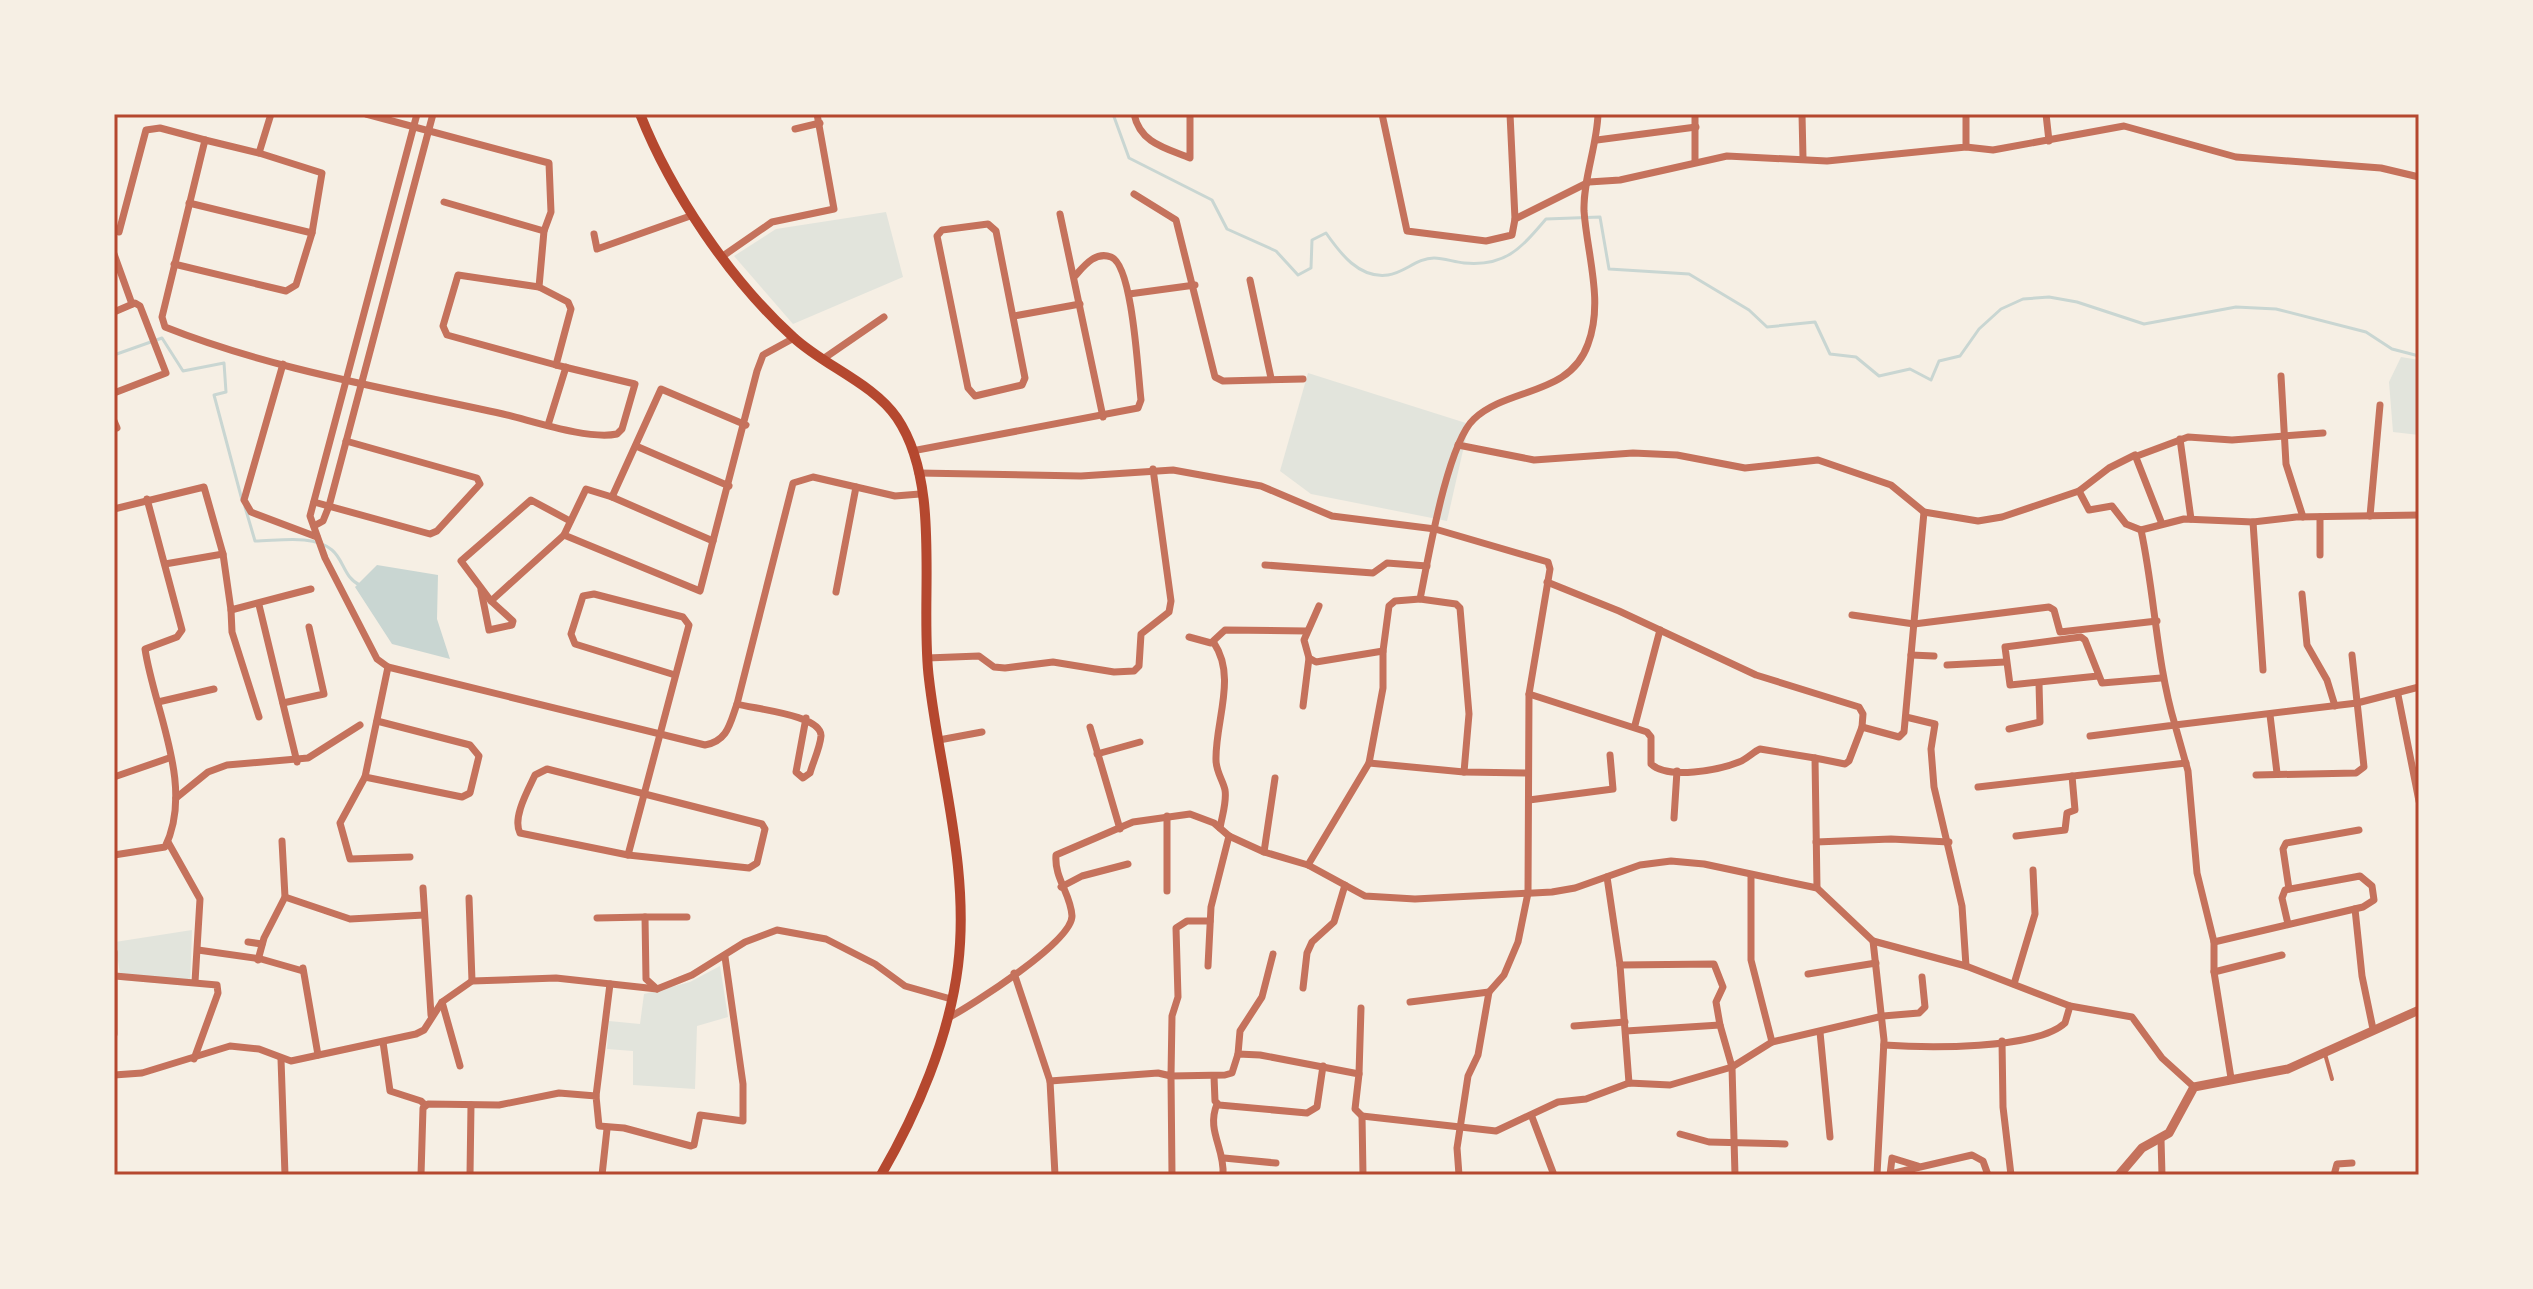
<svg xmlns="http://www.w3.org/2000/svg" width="2533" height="1289" font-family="Raleway,sans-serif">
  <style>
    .green { fill: #e2e4dc }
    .water { fill: #c9d6d2 }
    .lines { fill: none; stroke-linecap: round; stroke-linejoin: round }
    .stream { stroke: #c9d6d2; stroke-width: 3 }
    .service { stroke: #c5725c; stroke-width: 4 }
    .minor { stroke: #c5725c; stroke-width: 7 }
    .tertiary { stroke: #c5725c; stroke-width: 9 }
    .secondary { stroke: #b5482f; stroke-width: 10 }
    .neatline { fill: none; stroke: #b5482f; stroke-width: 3 }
  </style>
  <rect width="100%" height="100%" fill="#f6efe4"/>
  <g class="green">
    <polygon points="886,212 903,277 793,324 734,256 776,229"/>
    <polygon points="2401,357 2419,360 2419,435 2393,432 2389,382"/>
    <polygon points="1308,373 1469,424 1447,521 1311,494 1280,471"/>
    <polygon points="192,930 190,986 121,980 115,942"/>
    <polygon points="720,966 728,1017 697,1026 695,1089 633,1085 633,1051 607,1049 609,1021 640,1024 644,994 690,982"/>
  </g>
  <polygon class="water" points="377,565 438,575 437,619 450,659 392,644 355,587"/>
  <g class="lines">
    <g class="stream">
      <path d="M 1113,114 L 1129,158 L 1212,200 L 1227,229 L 1276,251 L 1298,275 L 1311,268 L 1312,240 L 1326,233 C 1340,253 1359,279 1388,275 C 1404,273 1417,258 1434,258 C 1444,258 1454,262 1464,263 C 1506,267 1521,248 1546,219 L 1600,217 L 1609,269 L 1689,274 L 1749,310 L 1767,327 L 1815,322 L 1830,354 L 1856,357 L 1879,376 L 1910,369 L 1931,380 L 1939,361 L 1960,356 L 1979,329 L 2001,309 L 2023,299 L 2049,297 L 2077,302 L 2144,324 L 2236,307 L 2276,309 L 2366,332 L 2392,349 L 2419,356"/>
      <polyline points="114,355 162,338 183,371 224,363 226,392 214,395 242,500"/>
      <path d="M 245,507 L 255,541 C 278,541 313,534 332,550 C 344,560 344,578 360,585"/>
    </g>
    <polyline class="service" points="2325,1054 2332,1079"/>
    <g class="minor">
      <path d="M 271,114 L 259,153 L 205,140 L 162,317 L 165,327 C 273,370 391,389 503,414 C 533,421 588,440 617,434 L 622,429 L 635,384 L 556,365 L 571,309 L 568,302 L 539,287 L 544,231 L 551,212 L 549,163 L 366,114"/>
      <path d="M 417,114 L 310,516 L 325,558 L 377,659 L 388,667 L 705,745 C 728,741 730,723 737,704 L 793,483 L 813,477 L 895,496 L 920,494"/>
      <path d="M 1134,114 C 1140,143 1165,148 1190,158 L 1190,114"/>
      <polyline points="1382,114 1407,231 1486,241 1512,235 1515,219 1589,182 1620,180 1727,156 1827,161 1966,147 1966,114"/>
      <polyline points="1510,114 1515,219"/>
      <polyline points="1802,114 1803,158"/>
      <polyline points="2046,114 2049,141"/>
      <polyline points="795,129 820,123"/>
      <polyline points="1597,140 1696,127"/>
      <polyline points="1966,147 1993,150 2124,126 2236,157 2381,168 2419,177"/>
      <polyline points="1695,162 1695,114"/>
      <polyline points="1134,194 1176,220 1215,377 1223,381 1303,379"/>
      <polyline points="444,202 544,231"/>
      <polyline points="189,203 312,233"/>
      <polyline points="1060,214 1103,417"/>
      <polygon points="988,224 996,231 1025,378 1022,385 975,396 968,388 937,236 942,230"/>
      <polyline points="119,232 146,130 160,128 205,140"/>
      <polyline points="594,234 597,249 693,215"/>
      <polyline points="114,254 132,304"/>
      <polyline points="723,256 772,222 834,209 817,114"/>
      <polyline points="174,264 286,291 296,285 312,233 322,173 259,153"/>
      <polyline points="1250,280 1271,378"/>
      <polyline points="539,287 458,275 443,326 447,335 556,365"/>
      <polyline points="1129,294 1195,285"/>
      <polyline points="114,312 135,303 140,306 166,373 114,393"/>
      <polyline points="1014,316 1080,304"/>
      <polyline points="823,359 884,317"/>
      <polyline points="283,364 244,500 251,512 317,537"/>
      <polyline points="2281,376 2286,464 2303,517"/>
      <polyline points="114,421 117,428"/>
      <polyline points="548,425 566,367"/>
      <polyline points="746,425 661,389 612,497 586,489 564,535 700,591 757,371 763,355 794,338"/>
      <polyline points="2180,439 2191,519"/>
      <polyline points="1458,445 1534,460 1633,453 1677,455 1745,468 1818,460 1891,485 1924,512 1978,521 2002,517 2079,491 2109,468 2135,455 2162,524"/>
      <polyline points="636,446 729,486"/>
      <path d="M 912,451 L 1138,408 L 1141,400 C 1138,376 1133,265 1111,257 C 1095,251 1084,266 1075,276"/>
      <polyline points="2137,456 2188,437 2232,440 2323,433"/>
      <polyline points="918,473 1081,476 1173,470 1261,486 1332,516 1435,529 1548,562 1550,569 1529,694 1528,893 1518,942 1504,975 1489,992 1478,1055 1468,1076 1457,1148 1459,1175"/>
      <polyline points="2079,491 2089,510 2112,506 2126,524 2141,530"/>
      <polyline points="612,497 713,541"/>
      <polyline points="314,502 430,534 437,531 480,484 477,478 346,441"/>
      <polyline points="114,509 204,487 223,554 231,610 311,589"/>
      <polyline points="2370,516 2380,405"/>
      <polyline points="2253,522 2263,670"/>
      <polyline points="314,526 323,521 329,506 433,114"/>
      <polyline points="564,535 491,601 461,561 531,500 570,521"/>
      <polyline points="2320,555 2320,517"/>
      <polyline points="165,564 223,554"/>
      <polyline points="1265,565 1373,573 1387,563 1427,566"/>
      <polyline points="1547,582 1619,611 1756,675 1859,707 1863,714 1862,727"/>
      <polyline points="481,590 489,630 512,625 513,621 491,601"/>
      <polyline points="836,592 856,487"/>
      <polyline points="2302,594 2307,645 2327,680 2335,706"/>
      <polyline points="1420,599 1456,604 1460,608 1469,714 1464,772"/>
      <polyline points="259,605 297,762"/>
      <polyline points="1319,606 1304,640 1309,658 1316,662 1383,651"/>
      <polyline points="231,610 232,632 259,717"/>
      <polyline points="1852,615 1914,624 2049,607 2054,610 2060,632 2157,621"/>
      <polyline points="1189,637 1211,643 1225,630 1307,631"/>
      <path d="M 1214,643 C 1237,677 1215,722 1216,760 C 1216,772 1223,780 1225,790 C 1227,802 1222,816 1220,828"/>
      <polyline points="1911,655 1934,656"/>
      <polyline points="927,658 979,656 994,667 1005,668 1053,662 1114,672 1134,671 1139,666 1141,634 1169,612 1171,601 1153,469"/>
      <polyline points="1947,665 2005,662"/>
      <polyline points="388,667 365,777 340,823 350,859 410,857"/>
      <polyline points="2098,676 2010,685 2005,647 2081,637 2085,640 2102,683 2161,678"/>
      <path d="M 1529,694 L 1647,732 L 1651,737 L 1651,764 C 1668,780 1719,770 1739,762 C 1747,759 1753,752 1760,749 L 1815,758"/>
      <polyline points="2398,695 2419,801"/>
      <polyline points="158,702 214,689"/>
      <polyline points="283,703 324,694 309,627"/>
      <path d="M 737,704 C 754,709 822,715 821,736 C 820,748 813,762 810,773 L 803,778 L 796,772 L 806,718"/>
      <polyline points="1303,706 1309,658"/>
      <polyline points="2270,715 2277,773"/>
      <polyline points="1906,717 1935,724 1931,749 1934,787 1962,906 1966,966"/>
      <polyline points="1635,725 1660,630"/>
      <polyline points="1090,727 1120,829"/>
      <polyline points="2009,729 2040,722 2039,683"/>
      <path d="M 2090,736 L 2175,725 C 2156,661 2155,595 2141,530 L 2184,519 L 2253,522 L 2296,517 L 2419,515"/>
      <polyline points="939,740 982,732"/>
      <polyline points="1097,754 1140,742"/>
      <polyline points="1369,763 1464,772 1528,773"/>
      <path d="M 547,769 L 762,824 L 765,829 L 757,863 L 749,868 L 628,855 L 520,833 C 512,818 528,790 535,775 Z"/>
      <polyline points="2256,775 2356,773 2364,767 2352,655"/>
      <polyline points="114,777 169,758"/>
      <polyline points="365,777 462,797 470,793 479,756 470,745 377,721"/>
      <polyline points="1978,787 2186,763"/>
      <polyline points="176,798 208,772 227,765 308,758 360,725"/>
      <polyline points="1529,800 1613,789 1610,755"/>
      <polyline points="1167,816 1167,891"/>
      <polyline points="1674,818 1677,771"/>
      <polyline points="2016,836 2065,830 2067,813 2075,810 2072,776"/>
      <polyline points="168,842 200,899 195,982"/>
      <polyline points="1816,842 1891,839 1949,842"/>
      <polyline points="1264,852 1275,778"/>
      <path d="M 114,855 L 165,847 C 195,786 154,710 145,649 L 177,637 L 182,630 L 147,499"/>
      <polyline points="628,855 689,625 683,617 594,594 583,596 571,634 575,644 675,675"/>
      <path d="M 1308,865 L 1369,763 L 1383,688 L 1383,651 L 1389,606 L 1395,601 L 1420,599 C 1428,560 1447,444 1474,419 C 1508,387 1570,396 1588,344 C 1604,302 1587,254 1584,211 C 1583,179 1597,146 1598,114"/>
      <polyline points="1751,875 1751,960 1772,1042"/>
      <polyline points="1607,877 1620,965 1629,1083"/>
      <polyline points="1061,887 1082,876 1128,864"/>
      <polyline points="423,888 431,1015"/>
      <polyline points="1817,888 1815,758 1845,764 1849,761 1862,727 1899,737 1904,732 1924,512"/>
      <polyline points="2289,889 2283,849 2286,843 2359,830"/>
      <polyline points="285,897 350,919 424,915"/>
      <polyline points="469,898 472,981"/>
      <polyline points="2355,909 2362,976 2373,1029"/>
      <polyline points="597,918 645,917"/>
      <polyline points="1873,941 1966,966 2070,1006 2132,1017 2162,1058 2194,1087"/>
      <polyline points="248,942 262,944"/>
      <polyline points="2214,942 2363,907 2374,900 2372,886 2360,876 2285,890 2282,898 2288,924"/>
      <polyline points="198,950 261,959 303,971"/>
      <polyline points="114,952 114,1034"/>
      <polyline points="258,960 264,938 285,897 282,841"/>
      <polyline points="1620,965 1714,964 1723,987 1716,1002 1720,1025"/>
      <polyline points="1208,966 1211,907 1229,836"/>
      <polyline points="303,968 318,1055"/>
      <polyline points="2214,972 2282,955"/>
      <polyline points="1014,973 1050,1081 1055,1175"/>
      <polyline points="1808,974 1876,963"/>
      <polyline points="115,976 217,985 218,993 194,1059"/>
      <polyline points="2014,984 2035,914 2033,870"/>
      <polyline points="1303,988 1307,953 1312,942 1334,922 1345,885"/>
      <polyline points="657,989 646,979 645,917 687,917"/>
      <polyline points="442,1002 460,1066"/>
      <polyline points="1410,1002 1489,992"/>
      <path d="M 948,1018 C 972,1005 1072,942 1072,916 C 1071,894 1054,878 1056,855 L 1133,822 L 1190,814 L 1214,823 L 1229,836 L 1264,852 L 1308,865 L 1365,896 L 1415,899 L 1552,892 L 1575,888 L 1640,865 L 1671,861 L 1704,864 L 1817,888 L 1873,941 L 1884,1040 L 1877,1175"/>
      <polyline points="1574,1026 1625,1022"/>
      <polyline points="1626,1031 1720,1025 1732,1067 1735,1175"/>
      <polyline points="1820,1032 1830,1137"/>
      <polyline points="2002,1041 2003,1107 2011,1175"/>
      <polyline points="383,1042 390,1091 421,1101 425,1105"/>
      <path d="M 1884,1045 C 1925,1048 2036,1050 2065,1023 L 2070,1006"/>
      <polyline points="1238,1054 1240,1031 1262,997 1273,954"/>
      <polyline points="281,1059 285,1175"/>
      <polyline points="1359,1074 1361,1008"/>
      <polyline points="114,1075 142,1073 230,1046 259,1049 291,1061 416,1034 424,1030 442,1002 472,981 556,978 657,989 692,975 745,942 777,930 826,939 875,964 905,986 951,999"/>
      <polyline points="1214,1076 1215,1101 1219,1105 1307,1113 1317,1107 1323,1066"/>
      <polyline points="2231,1078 2214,972 2214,942 2197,873 2188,771 2175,725 2357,703 2419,687"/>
      <polyline points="1050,1081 1158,1073 1171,1076 1172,1016 1178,997 1176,928 1187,921 1210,921"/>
      <polyline points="596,1096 610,984"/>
      <path d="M 1217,1104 C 1206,1131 1225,1148 1223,1175"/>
      <polyline points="1362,1116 1496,1131 1558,1102 1586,1099 1629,1083 1670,1085 1732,1067 1772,1042 1883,1016 1919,1013 1925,1007 1922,977"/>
      <polyline points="1532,1117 1554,1175"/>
      <polyline points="1680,1134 1709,1142 1785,1144"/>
      <polyline points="2161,1139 2162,1175"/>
      <polyline points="1224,1158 1276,1163"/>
      <polyline points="1890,1174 1972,1155 1983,1161 1988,1175"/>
      <polyline points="421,1175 423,1108 428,1104 499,1105 559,1093 596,1096 599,1126 624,1128 691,1146 694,1145 700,1115 743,1121 743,1084 725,957"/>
      <polyline points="470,1175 471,1105"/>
      <polyline points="602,1175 607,1129"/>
      <polyline points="1172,1175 1171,1076 1225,1075 1232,1073 1238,1054 1260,1055 1359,1074 1355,1109 1362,1116 1363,1175"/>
      <polyline points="1890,1175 1892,1158 1918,1166"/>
      <polyline points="2334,1175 2337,1164 2352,1163"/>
    </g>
    <polyline class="tertiary" points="2119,1175 2142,1148 2169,1133 2194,1087 2288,1069 2419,1010"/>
    <path class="secondary" d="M 640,114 C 671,192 730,280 793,337 C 824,366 873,383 897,418 C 943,486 919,601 929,679 C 940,774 970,869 958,966 C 949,1038 917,1113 881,1175"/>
  </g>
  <rect width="2533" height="1289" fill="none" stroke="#f6efe4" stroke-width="232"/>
  <rect x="116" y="116" width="2301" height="1057" class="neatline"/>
</svg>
